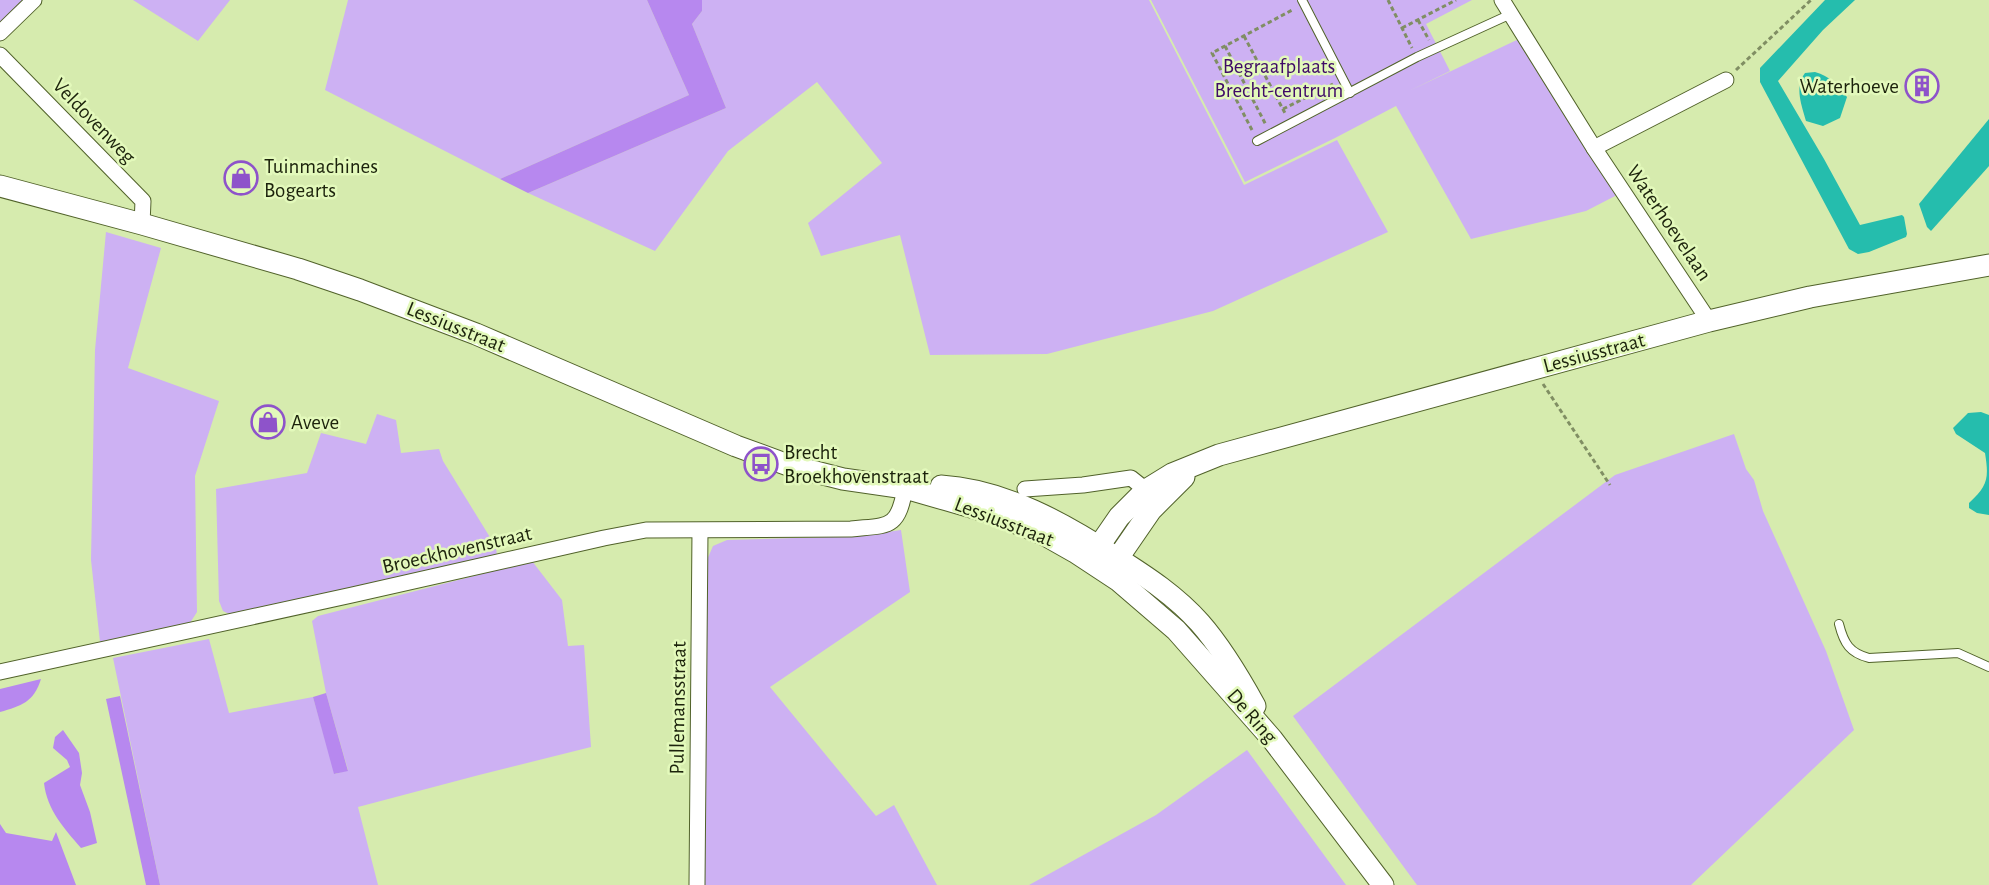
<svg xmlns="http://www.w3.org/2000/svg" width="1989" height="885" font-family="'Alegreya Sans',sans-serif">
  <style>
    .green { fill: #cdb1f3 }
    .forest { fill: #b788ef }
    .water { fill: #25bdad }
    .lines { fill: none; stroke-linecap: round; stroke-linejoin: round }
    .service-casing { stroke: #51622a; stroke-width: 10 }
    .minor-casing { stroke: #51622a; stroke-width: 17 }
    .secondary-casing { stroke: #51622a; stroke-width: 23 }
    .path { stroke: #808e63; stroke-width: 3; stroke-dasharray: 4.5 3; stroke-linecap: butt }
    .service { stroke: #fff; stroke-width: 8 }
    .minor { stroke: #fff; stroke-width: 15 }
    .secondary { stroke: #fff; stroke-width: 21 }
    .labels { text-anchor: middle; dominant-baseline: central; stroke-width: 5; stroke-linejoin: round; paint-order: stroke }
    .park-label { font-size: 21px; fill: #3f0a67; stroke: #e3f9bb }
    .poi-label { font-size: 21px; fill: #1c230c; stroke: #e3f9bb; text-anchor: start }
    .street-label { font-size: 21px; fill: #1c230c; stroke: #e3f9bb }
  </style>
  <rect width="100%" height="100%" fill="#d6ebae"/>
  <g class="green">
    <polygon points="0,0 25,0 0,25"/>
    <polygon points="133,0 230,0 198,41"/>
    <polygon points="348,0 647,0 689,95 500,179 325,90"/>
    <polygon points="702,0 1149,0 1244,185 1337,140 1388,232 1213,311 1047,354 930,355 900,235 821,256 808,223 882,163 817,82 728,151 655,251 528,193 726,108 692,24 702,11"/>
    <polygon points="1151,0 1472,0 1426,24 1450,71 1409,91 1521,38 1617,195 1586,211 1471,239 1396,106 1335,138 1245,182"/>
    <polygon points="106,232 161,248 128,368 219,401 195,476 197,612 190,623 100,642 91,560 95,350"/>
    <polygon points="377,414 396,420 401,453 439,449 443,461 496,547 497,556 229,614 223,611 219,601 216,489 307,473 321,433 366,444"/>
    <polygon points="1734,434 1746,469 1754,480 1763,511 1826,651 1854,730 1691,885 1417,885 1293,716 1615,475"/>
    <polygon points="901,530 910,592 770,687 876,816 894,805 937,885 703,885 706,562 713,546 727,540 860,536"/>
    <polygon points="532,561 562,600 568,646 584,645 591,747 479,775 358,807 378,885 160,885 113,658 209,639 229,713 313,697 335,774 348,770 326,693 312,621 318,616"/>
    <polygon points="1247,750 1346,885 1029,885 1156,815"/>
  </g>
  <g class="forest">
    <polygon points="647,0 702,0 702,11 692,24 726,108 528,193 500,179 689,95"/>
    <path d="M 41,679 C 34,702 21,706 0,712 L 0,689 Z"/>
    <polygon points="326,693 348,771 334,774 313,697"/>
    <polygon points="120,696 160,885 146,885 106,699"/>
    <path d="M 63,730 L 79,753 L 82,773 L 80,785 L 90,812 L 97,843 L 81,848 C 64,828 47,810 44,783 L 70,767 L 67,760 L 53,748 L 55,737 Z"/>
    <polygon points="0,824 6,833 52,841 56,832 76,885 0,885"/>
  </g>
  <g class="water">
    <polygon points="1825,0 1855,0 1823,30 1778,81 1824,159 1860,225 1902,215 1904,217 1907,234 1906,237 1869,252 1858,254 1849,249 1760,82 1760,68"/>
    <path d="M 1815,72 C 1830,76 1837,85 1847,97 L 1840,118 L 1823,126 L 1806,121 C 1802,106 1794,87 1805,73 Z"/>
    <polygon points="1989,119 1989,166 1931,231 1927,227 1919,204"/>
    <path d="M 1981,412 L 1989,415 L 1989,515 L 1977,513 L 1969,508 L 1969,503 C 1988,486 1989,478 1985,453 L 1956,434 L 1953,428 L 1968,413 Z"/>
  </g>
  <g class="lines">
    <defs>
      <g id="service">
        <polyline points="1302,0 1350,93"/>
        <polyline points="1257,141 1417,57 1511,14"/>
        <path d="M 1839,624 C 1844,644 1850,653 1869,658 L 1958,653 L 1989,667"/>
      </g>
      <g id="minor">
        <polyline points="1502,0 1594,148 1709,321"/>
        <polyline points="0,33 34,0"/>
        <polyline points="0,55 143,201 142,224"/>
        <polyline points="1594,148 1726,80"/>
        <polyline points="1025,489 1083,485 1131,478 1146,490"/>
        <path d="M 0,672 L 352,595 L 604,538 L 646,530 L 851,529 C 888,525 898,530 905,488"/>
        <polyline points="697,885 700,531"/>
      </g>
      <g id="secondary">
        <polyline points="0,186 142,224 298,269 360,290 476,334 736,446 788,465 843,479 905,488 947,500 995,514 1045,535 1075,552 1119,581 1176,630 1272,739 1383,885"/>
        <path d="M 941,486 C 1005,490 1065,524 1117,558 C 1147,577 1176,596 1200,623 C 1222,648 1239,677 1255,706"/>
        <polyline points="1106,564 1118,558 1151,510 1184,477"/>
        <polyline points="1100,567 1099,546 1119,517 1146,490 1172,474 1219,455 1709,321 1810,297 1989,265"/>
      </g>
    </defs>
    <use href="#service" class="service-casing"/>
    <use href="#minor" class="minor-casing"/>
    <use href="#secondary" class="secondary-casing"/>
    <g class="path">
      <polyline points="1388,0 1412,48"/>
      <polyline points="1418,20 1429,40"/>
      <polyline points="1402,28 1456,0"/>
      <polyline points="1244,36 1286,115"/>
      <polyline points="1225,46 1266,125"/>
      <polyline points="1736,70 1811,0"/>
      <polyline points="1283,109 1333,84"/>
      <polyline points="1252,130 1212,53 1294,9"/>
      <polyline points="1543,384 1610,485"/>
    </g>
    <use href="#service" class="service"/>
    <use href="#minor" class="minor"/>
    <use href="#secondary" class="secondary"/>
  </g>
  <defs>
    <symbol id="building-ring" viewBox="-11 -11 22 22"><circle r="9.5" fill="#e3f9bb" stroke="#8e53ca" stroke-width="1.5"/><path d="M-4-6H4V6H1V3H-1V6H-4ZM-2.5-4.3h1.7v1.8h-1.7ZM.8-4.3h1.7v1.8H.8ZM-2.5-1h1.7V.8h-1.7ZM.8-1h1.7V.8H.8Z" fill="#8e53ca"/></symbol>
    <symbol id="shop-ring" viewBox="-11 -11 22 22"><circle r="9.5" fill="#e3f9bb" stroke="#8e53ca" stroke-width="1.5"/><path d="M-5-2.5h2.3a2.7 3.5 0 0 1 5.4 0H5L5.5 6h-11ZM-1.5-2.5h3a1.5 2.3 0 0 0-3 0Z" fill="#8e53ca"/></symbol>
    <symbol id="bus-ring" viewBox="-11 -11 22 22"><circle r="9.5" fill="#e3f9bb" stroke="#8e53ca" stroke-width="1.5"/><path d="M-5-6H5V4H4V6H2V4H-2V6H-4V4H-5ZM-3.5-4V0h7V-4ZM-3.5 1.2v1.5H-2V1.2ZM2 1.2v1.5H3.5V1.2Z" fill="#8e53ca"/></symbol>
  </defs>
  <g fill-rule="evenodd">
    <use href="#building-ring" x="1903" y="67" width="38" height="38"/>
    <use href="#shop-ring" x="222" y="159" width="38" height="38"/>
    <use href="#shop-ring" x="249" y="403" width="38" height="38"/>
    <use href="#bus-ring" x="742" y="445" width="38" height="38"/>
  </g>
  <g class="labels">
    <g class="park-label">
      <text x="1279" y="66">Begraafplaats<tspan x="1279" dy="24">Brecht-centrum</tspan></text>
    </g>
    <g class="poi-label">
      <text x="1899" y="86" text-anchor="end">Waterhoeve</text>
      <text x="264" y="166">Tuinmachines<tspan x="264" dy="24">Bogearts</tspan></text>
      <text x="291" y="422">Aveve</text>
      <text x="784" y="452">Brecht<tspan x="784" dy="24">Broekhovenstraat</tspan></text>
    </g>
    <g class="street-label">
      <text transform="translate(94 121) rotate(46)">Veldovenweg</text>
      <text transform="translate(1669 223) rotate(56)">Waterhoevelaan</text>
      <text transform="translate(456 327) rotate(22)">Lessiusstraat</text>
      <text transform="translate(1594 353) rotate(-15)">Lessiusstraat</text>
      <text transform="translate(1004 522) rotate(21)">Lessiusstraat</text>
      <text transform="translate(457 550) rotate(-13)">Broeckhovenstraat</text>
      <text transform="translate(678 708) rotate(-89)">Pullemansstraat</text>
      <text transform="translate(1252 716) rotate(49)">De Ring</text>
    </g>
  </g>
</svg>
